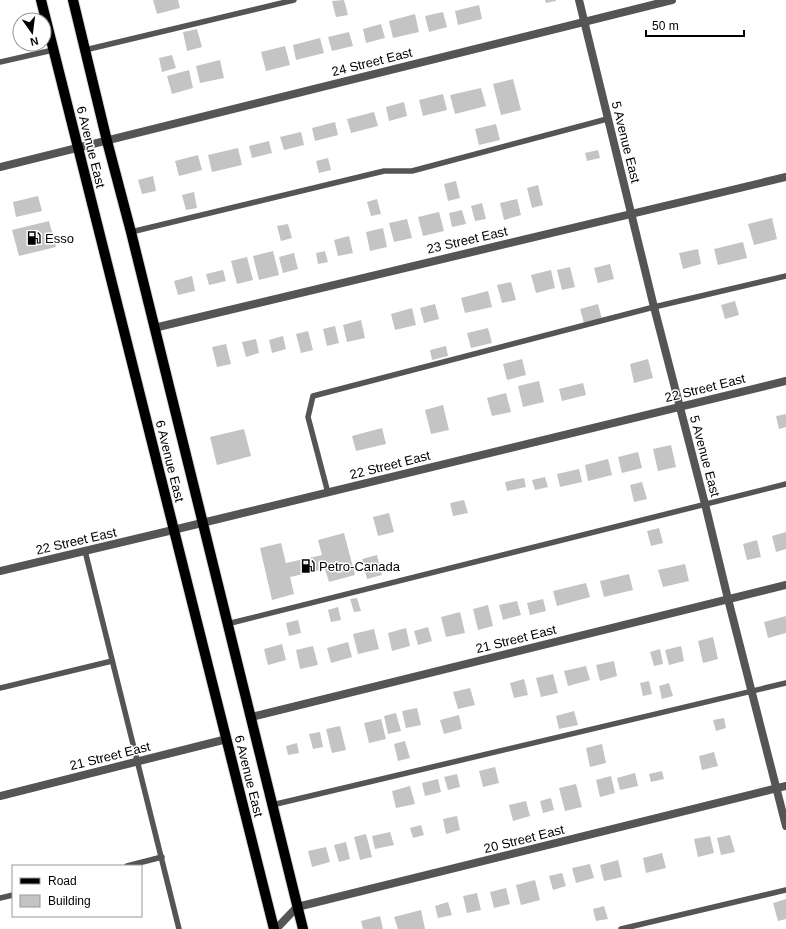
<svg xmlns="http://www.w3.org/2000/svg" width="786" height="929" font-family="Helvetica,sans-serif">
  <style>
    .building { fill: #c4c4c4 }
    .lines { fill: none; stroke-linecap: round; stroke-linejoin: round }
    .primary-casing { stroke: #dbdbdb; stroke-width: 12 }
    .service { stroke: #555; stroke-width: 5.5 }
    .minor { stroke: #555; stroke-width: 8 }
    .tertiary { stroke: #555; stroke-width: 8 }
    .primary { stroke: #000; stroke-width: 10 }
    .labels { text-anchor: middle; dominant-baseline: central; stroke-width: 3; stroke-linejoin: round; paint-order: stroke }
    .street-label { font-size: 13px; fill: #000; stroke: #fff }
    .poi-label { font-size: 13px; fill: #000; stroke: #fff; text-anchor: start }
  </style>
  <rect width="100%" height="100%" fill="#fff"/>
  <g class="building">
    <polygon points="153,0 178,0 180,8 157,14"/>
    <polygon points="344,0 348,15 336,17 332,1"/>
    <polygon points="545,0 556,0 556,1 546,3"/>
    <polygon points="479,5 482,19 458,25 455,11"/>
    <polygon points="443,12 447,27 429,32 425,16"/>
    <polygon points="415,14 419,32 393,38 389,21"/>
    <polygon points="381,24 385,38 366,43 363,29"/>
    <polygon points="197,29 202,47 187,51 183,32"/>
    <polygon points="349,32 353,46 332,51 328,37"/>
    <polygon points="320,38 324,53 296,60 293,45"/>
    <polygon points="285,46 290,65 266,71 261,52"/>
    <polygon points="172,55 176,68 162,72 159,58"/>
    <polygon points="220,60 224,78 200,83 196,66"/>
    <polygon points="189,70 193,88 172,94 167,76"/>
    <polygon points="513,79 521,110 501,115 493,84"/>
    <polygon points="481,88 486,106 455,114 450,95"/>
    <polygon points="443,94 447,110 423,116 419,100"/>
    <polygon points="404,102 407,116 389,121 386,107"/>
    <polygon points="374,112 378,126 351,133 347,119"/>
    <polygon points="335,122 338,135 315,141 312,128"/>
    <polygon points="496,124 500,140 479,145 475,129"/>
    <polygon points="301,132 304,145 284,150 280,137"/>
    <polygon points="269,141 272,153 252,158 249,146"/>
    <polygon points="238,148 242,165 212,172 208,155"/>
    <polygon points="598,150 600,158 587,161 585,153"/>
    <polygon points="198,155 202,170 179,176 175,161"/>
    <polygon points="328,158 331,170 319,173 316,161"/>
    <polygon points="153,176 156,191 142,194 138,180"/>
    <polygon points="456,181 460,198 448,201 444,184"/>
    <polygon points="538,185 543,205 532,208 527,188"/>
    <polygon points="194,192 197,208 186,210 182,195"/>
    <polygon points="38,196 42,211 16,217 13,202"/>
    <polygon points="377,199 381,214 371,216 367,202"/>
    <polygon points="517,199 521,215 504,220 500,203"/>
    <polygon points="482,203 486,219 475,221 471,206"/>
    <polygon points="462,210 466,224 452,227 449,213"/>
    <polygon points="439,212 444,231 423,236 418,217"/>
    <polygon points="772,218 777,239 754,245 748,224"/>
    <polygon points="407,219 412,238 394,242 389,223"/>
    <polygon points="49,221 56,247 19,256 12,230"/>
    <polygon points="288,224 292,238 281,241 277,226"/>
    <polygon points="383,228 387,247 370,251 366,232"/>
    <polygon points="349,236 353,253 338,256 334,240"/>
    <polygon points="743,242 747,258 718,265 714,249"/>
    <polygon points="698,249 701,264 683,269 679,253"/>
    <polygon points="273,251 279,275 259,280 253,256"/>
    <polygon points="325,251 328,262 318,264 316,253"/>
    <polygon points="294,253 298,269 283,273 279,257"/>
    <polygon points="247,257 253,280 237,284 231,261"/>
    <polygon points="610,264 614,279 598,283 594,268"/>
    <polygon points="570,267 575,287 562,290 557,270"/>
    <polygon points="223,270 226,281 209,285 206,274"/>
    <polygon points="551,270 555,288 536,293 531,275"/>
    <polygon points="192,276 195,291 178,295 174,281"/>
    <polygon points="511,282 516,300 502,303 497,285"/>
    <polygon points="488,291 492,307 465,313 461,298"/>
    <polygon points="735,301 739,315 725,319 721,305"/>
    <polygon points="435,304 439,319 424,323 420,308"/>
    <polygon points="598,304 602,319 584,323 580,309"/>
    <polygon points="412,308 416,325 395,330 391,314"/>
    <polygon points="361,320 365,338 347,342 343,325"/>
    <polygon points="335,326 339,343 327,346 323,329"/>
    <polygon points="488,328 492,343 471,348 467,333"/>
    <polygon points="308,331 313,350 301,353 296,334"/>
    <polygon points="283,336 286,349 272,353 269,340"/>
    <polygon points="256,339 259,353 246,357 242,342"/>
    <polygon points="226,344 231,364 217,367 212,347"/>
    <polygon points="446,346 448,356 432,360 430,350"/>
    <polygon points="522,359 526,375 507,380 503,364"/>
    <polygon points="648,359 653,378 634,383 630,364"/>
    <polygon points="539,381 544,402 523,407 518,386"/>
    <polygon points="583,383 586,395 562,401 559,389"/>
    <polygon points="506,393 511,412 492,416 487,398"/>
    <polygon points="443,405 449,430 431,434 425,410"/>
    <polygon points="786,414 786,427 779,429 776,416"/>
    <polygon points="382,428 386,444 356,451 352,436"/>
    <polygon points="244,429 251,456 217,465 210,437"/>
    <polygon points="671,445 676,467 658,471 653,449"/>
    <polygon points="638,452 642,468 622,473 618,457"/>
    <polygon points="608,459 612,475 588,481 585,465"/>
    <polygon points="579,469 582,482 560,487 557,474"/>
    <polygon points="545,477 548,487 535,490 532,480"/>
    <polygon points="524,478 526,487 507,491 505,482"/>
    <polygon points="642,482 647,499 634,502 630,485"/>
    <polygon points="464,500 468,513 453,516 450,503"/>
    <polygon points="389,513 394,532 378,536 373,517"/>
    <polygon points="659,528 663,543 651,546 647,531"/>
    <polygon points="786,532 786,549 776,552 772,536"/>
    <polygon points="344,533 355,575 329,582 325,569 290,577 294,594 272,600 260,548 281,543 286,563 322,555 318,540"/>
    <polygon points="757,540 761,557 747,560 743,544"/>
    <polygon points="377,555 382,575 367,579 362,559"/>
    <polygon points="685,564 689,581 663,587 658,570"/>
    <polygon points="629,574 633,590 604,597 600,581"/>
    <polygon points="586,583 590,597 557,606 553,591"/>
    <polygon points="357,598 361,611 354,612 350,599"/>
    <polygon points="543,599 546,611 530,615 527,603"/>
    <polygon points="517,601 521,615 503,620 499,605"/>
    <polygon points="488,605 493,626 478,630 473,609"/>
    <polygon points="338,607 341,620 331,622 328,610"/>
    <polygon points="460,612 465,633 446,637 441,617"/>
    <polygon points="786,616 786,633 768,638 764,622"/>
    <polygon points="298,620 301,633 289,636 286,623"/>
    <polygon points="428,627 432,641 418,645 414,631"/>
    <polygon points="406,628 410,646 392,651 388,633"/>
    <polygon points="374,629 379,649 358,654 353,634"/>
    <polygon points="713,637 718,659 703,663 698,641"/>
    <polygon points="348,642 352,657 331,663 327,648"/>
    <polygon points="282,644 286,660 268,665 264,649"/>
    <polygon points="313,646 318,665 300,669 296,650"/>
    <polygon points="681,646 684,661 669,665 665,650"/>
    <polygon points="660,649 663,664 654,666 650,652"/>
    <polygon points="614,661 617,676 600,681 596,665"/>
    <polygon points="586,666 590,680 568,686 564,671"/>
    <polygon points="553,674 558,693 541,697 536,678"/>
    <polygon points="524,679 528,695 514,698 510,683"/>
    <polygon points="649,681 652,694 643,696 640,683"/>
    <polygon points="669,683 673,696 662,699 659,686"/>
    <polygon points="470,688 475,705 458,709 453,692"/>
    <polygon points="417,708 421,725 406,728 402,711"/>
    <polygon points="574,711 578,725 559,729 556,716"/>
    <polygon points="396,713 401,731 388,734 384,716"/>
    <polygon points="459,715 462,729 444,734 440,720"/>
    <polygon points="724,718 726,728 716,731 713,720"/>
    <polygon points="381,719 386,739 369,743 364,723"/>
    <polygon points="340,726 346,750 332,753 326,729"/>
    <polygon points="320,732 323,747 313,749 309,734"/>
    <polygon points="405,741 410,758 398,761 394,744"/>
    <polygon points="297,743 299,753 288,755 286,746"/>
    <polygon points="602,744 606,763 590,767 586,748"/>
    <polygon points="714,752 718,766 702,770 699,756"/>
    <polygon points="495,767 499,783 483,787 479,771"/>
    <polygon points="662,771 664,779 651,782 649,774"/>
    <polygon points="635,773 638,786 620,790 617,778"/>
    <polygon points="457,774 460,787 448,790 444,777"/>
    <polygon points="611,776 615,793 600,797 596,780"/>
    <polygon points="438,779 441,792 425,796 422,783"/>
    <polygon points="576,784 582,807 565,811 559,788"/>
    <polygon points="410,786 415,804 396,808 392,791"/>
    <polygon points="551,798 554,810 543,813 540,801"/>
    <polygon points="526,801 530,816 513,821 509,805"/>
    <polygon points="457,816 460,830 446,834 443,819"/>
    <polygon points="421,825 424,835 413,838 410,828"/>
    <polygon points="390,832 394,845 375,849 372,836"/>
    <polygon points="366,834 372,857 360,860 354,837"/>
    <polygon points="730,835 735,852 721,855 717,838"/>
    <polygon points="710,836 714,853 698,857 694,839"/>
    <polygon points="346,842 350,859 339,862 334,845"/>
    <polygon points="326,847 330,862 312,867 308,851"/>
    <polygon points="662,853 666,868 646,873 643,858"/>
    <polygon points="618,860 622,877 604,881 600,865"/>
    <polygon points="590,864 594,878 576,883 572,868"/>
    <polygon points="562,873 566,886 553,890 549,876"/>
    <polygon points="535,880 540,900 521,905 516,885"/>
    <polygon points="506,888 510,904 494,908 490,892"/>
    <polygon points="477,893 481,910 467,913 463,896"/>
    <polygon points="786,899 786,919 778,921 773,903"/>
    <polygon points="448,902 452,915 438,918 435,906"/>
    <polygon points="604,906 608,919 596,921 593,909"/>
    <polygon points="421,910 425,929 398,929 394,917"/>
    <polygon points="380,916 383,929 363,929 361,921"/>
  </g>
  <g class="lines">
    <defs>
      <g id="primary">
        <polyline points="41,0 274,929"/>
        <polyline points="73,0 107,141 131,232 303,929"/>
      </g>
    </defs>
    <use href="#primary" class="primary-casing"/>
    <g class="service">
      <polyline points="85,50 294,0"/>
      <polyline points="0,62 53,50"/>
      <polyline points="131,232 384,171 412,171 607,119"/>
      <polyline points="328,493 308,417 313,396 654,307 786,276"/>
      <polyline points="85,551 179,929"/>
      <polyline points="227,624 786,484"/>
      <polyline points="0,688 112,661"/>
      <polyline points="272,805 786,683"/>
      <polyline points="127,866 162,857"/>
      <polyline points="0,898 13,895"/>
      <polyline points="621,929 786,890"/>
    </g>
    <g class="minor">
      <polyline points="579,0 654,307 705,504 728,599 786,826"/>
      <polyline points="0,167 672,0"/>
      <polyline points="154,328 786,177"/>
      <polyline points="251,717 786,585"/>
      <polyline points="0,796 227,739"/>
      <polyline points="276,929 297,907 786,786"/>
    </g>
    <polyline class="tertiary" points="0,571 173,530 786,381"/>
    <use href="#primary" class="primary"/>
  </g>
  <defs>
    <symbol id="fuel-bare" viewBox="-9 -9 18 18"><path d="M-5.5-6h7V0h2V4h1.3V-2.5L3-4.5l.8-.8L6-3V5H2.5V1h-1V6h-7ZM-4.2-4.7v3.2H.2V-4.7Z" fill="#000" stroke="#fff" stroke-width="2.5" paint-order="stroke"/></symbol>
  </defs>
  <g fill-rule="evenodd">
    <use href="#fuel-bare" x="24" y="228" width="20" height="20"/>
    <use href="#fuel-bare" x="298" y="556" width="20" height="20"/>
  </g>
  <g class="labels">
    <g class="street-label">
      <text transform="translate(372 62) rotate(-14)">24 Street East</text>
      <text transform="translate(626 142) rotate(76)">5 Avenue East</text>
      <text transform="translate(91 147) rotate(76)">6 Avenue East</text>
      <text transform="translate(467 240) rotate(-13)">23 Street East</text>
      <text transform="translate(705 388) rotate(-14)">22 Street East</text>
      <text transform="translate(705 456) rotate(75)">5 Avenue East</text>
      <text transform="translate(170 461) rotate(76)">6 Avenue East</text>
      <text transform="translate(390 465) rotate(-14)">22 Street East</text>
      <text transform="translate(76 541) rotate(-13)">22 Street East</text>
      <text transform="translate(516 639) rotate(-14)">21 Street East</text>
      <text transform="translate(110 756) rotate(-14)">21 Street East</text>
      <text transform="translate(249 776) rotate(76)">6 Avenue East</text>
      <text transform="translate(524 839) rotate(-14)">20 Street East</text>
    </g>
    <g class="poi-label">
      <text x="45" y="238">Esso</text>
      <text x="319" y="566">Petro-Canada</text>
    </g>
  </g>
  <rect x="12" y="865" width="130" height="52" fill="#ffffff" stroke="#999999"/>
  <rect x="20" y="878" width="20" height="6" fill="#000000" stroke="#999999"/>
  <text x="48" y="885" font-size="12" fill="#000000">Road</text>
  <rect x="20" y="895" width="20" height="12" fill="#c4c4c4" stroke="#999999"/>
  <text x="48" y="905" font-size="12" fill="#000000">Building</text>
  <g transform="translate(32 32) rotate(166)"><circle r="19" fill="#ffffff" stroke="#999999"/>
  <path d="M0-3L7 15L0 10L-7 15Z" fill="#000000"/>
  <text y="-6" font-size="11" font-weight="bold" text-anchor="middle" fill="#000000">N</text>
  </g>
  <path d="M646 30v6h98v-6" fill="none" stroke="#000000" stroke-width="2"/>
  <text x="652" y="30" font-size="12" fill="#000000" stroke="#ffffff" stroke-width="3" paint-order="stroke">50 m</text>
</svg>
